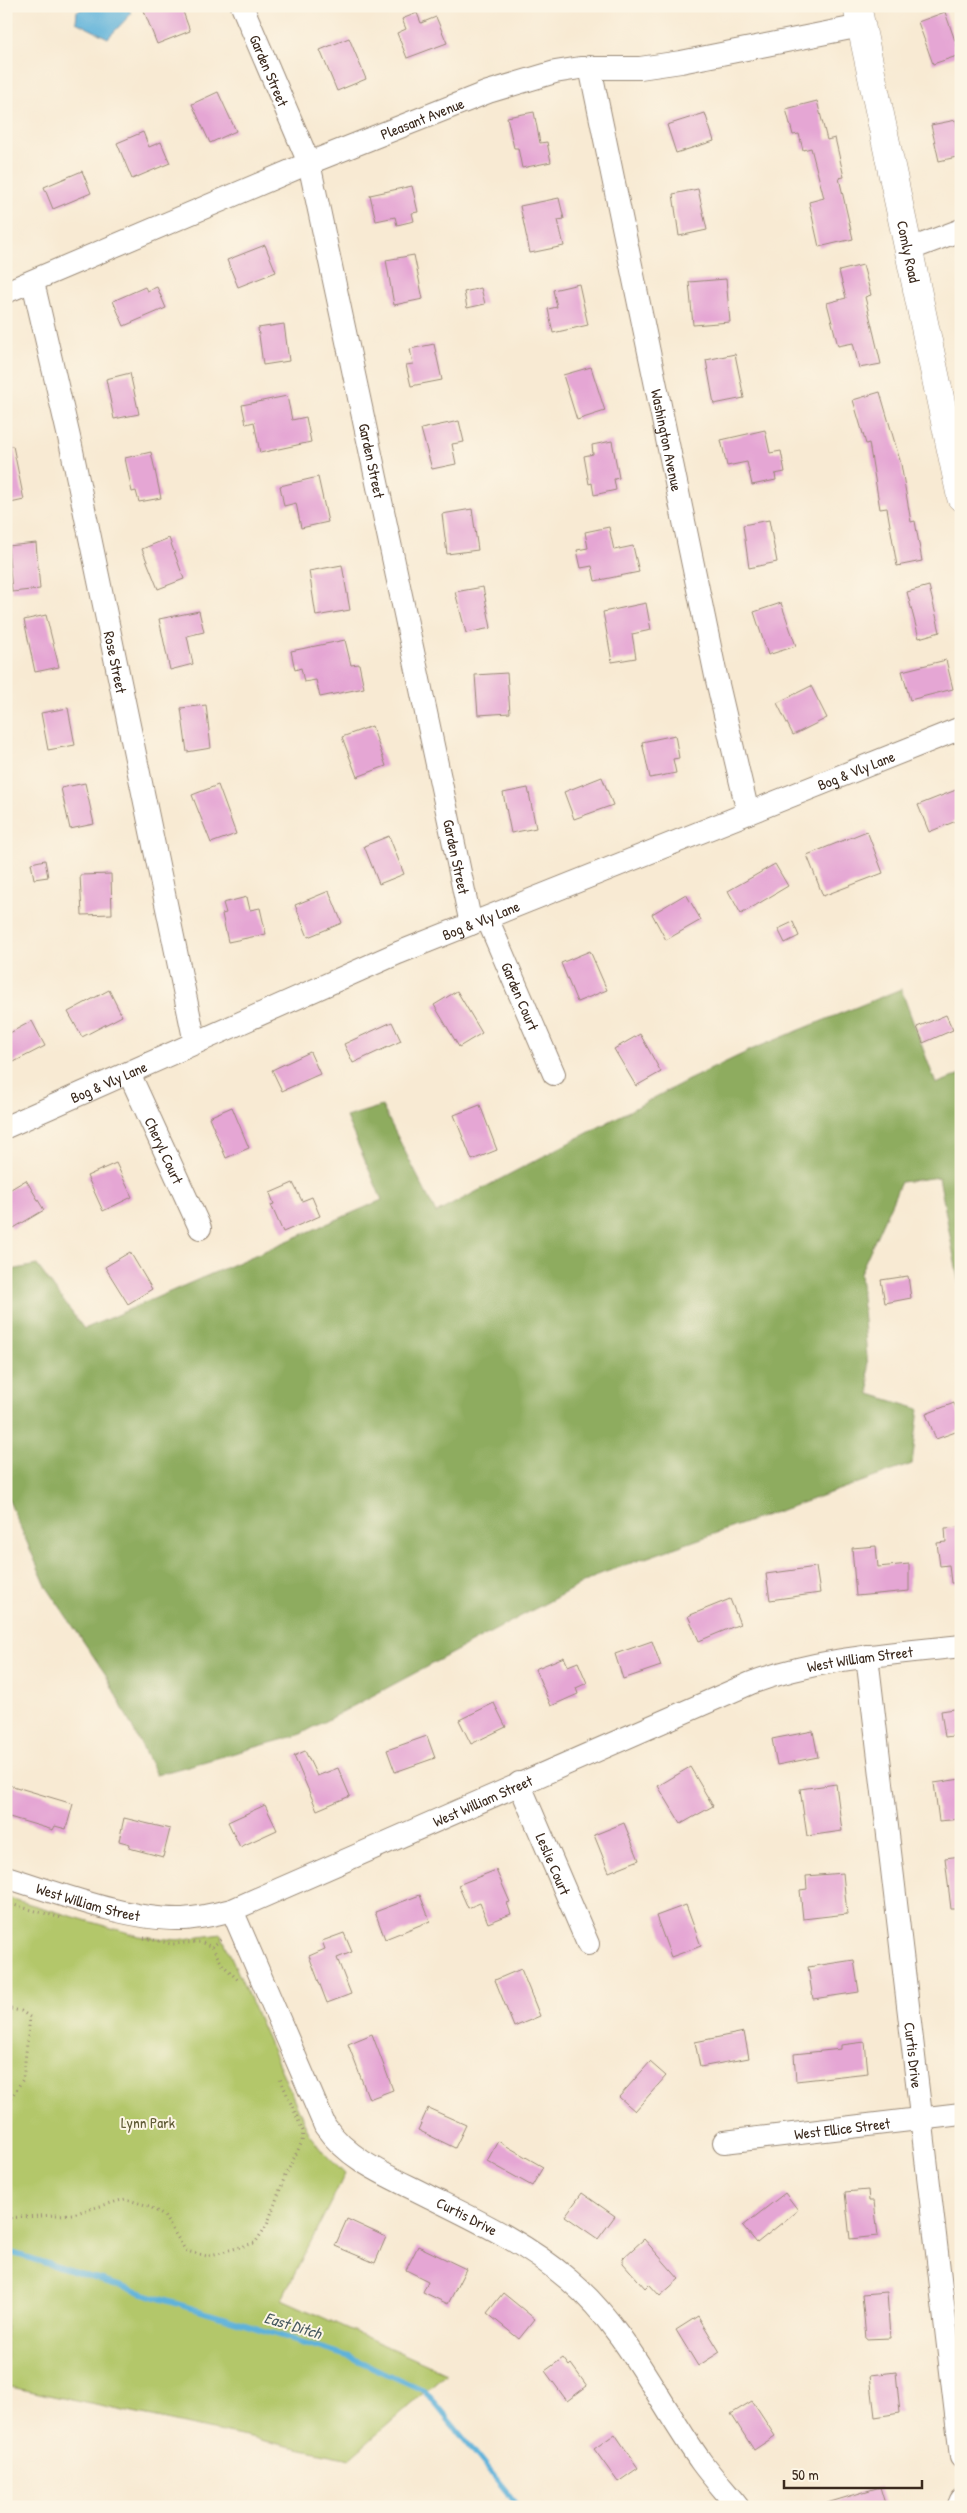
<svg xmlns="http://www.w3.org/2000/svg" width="967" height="2513" font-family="'Patrick Hand',sans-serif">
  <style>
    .green { fill: #b3c76b; stroke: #777844 }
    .forest { fill: #8eac5f; stroke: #646b3e }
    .water { fill: #5fb2da; stroke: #4d6e7c }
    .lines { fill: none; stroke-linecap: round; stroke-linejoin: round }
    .stream { stroke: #5fb2da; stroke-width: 5.5 }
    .building { fill: #e5a6d4 }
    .minor-casing { stroke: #9a8a78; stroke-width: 24 }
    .major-casing { stroke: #9a8a78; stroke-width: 29 }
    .path { stroke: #9a8a78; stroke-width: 3; stroke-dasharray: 1 4; stroke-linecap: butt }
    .minor { stroke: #fff; stroke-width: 22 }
    .major { stroke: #fff; stroke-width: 28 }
    .labels { text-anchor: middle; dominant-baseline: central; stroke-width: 4; stroke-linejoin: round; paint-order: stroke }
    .street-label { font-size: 15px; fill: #3b2a1e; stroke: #fcf5e5 }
    .park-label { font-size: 15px; fill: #5f5935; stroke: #fcf5e5 }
    .water-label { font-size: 16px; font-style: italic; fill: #485a60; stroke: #fcf5e5 }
  </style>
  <rect width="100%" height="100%" fill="#fcf5e5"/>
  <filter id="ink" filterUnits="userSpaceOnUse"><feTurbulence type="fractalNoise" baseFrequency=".02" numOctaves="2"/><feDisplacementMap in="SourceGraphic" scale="10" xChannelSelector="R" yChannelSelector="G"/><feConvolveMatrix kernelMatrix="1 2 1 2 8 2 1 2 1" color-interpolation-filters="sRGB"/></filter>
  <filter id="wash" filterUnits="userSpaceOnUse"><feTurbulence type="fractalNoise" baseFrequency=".0096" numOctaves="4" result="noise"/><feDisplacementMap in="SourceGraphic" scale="20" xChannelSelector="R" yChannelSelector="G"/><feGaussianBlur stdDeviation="1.12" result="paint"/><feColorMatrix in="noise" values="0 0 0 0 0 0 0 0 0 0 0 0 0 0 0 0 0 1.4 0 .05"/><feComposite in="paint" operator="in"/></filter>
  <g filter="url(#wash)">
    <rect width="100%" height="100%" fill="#f8ead3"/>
    <polygon class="green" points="6,1897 139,1936 178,1940 221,1934 309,2133 326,2155 345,2174 282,2299 446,2373 349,2459 6,2386"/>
    <polygon class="forest" points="901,989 936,1084 961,1074 961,1284 959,1284 939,1177 901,1182 860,1273 870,1394 919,1409 912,1464 600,1574 299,1735 156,1775 106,1675 46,1586 6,1494 6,1271 37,1265 84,1329 382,1200 346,1117 382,1106 436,1213 684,1082 753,1049"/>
    <polygon class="water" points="89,6 128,6 131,14 108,38 76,22 77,11"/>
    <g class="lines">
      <polyline class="stream" points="6,2251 350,2357 425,2391 519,2507"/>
    </g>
    <g id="blocks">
      <g class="building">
        <polygon points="142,6 181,6 190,31 157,44"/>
        <polygon points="945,12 960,55 933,64 918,22"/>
        <polygon points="417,13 421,23 436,17 447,43 407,58 397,33 406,29 402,19"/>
        <polygon points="349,38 366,79 337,91 320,50"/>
        <polygon points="218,92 236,131 210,143 192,104"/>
        <polygon points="817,101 827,140 835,138 844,177 839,178 853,239 819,247 809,202 824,198 811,148 803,150 799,134 793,135 786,109"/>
        <polygon points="534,112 540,143 547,142 551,162 522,168 518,148 514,148 507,117"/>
        <polygon points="705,113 714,141 676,153 667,125"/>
        <polygon points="956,120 961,156 939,161 931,125"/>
        <polygon points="143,132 149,147 161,142 170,163 132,179 117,143"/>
        <polygon points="82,171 91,193 53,209 44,187"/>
        <polygon points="412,186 418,212 412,213 414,221 397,225 395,217 376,221 370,195"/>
        <polygon points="698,189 707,230 679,236 673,194"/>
        <polygon points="559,198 564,219 558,220 564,246 530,253 520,206"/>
        <polygon points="265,245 276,272 238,287 227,260"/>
        <polygon points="414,255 423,299 394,305 386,260"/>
        <polygon points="863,265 871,295 865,297 881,364 859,368 853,343 838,346 827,303 846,298 839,271"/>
        <polygon points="726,279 730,322 693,325 689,282"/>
        <polygon points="579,284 588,325 553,333 548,309 557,307 553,290"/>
        <polygon points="145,287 147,291 157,287 166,308 124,326 113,301"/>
        <polygon points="481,288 485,304 467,308 464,292"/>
        <polygon points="284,324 289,361 263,365 258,328"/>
        <polygon points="434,344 442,380 411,386 406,365 413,364 410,349"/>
        <polygon points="735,354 744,398 714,404 706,360"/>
        <polygon points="591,367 605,411 577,420 563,375"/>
        <polygon points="130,373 139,414 114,419 106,379"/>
        <polygon points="880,392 901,464 911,522 915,521 922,561 897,566 887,508 880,509 869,443 866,444 853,400"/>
        <polygon points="287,396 292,420 306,417 311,442 260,453 254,422 246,424 242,405"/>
        <polygon points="459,421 464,442 452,444 456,464 432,469 421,429"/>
        <polygon points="765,430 770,453 781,451 785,472 775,474 776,480 752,485 747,462 727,466 721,440"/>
        <polygon points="612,441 619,478 614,479 616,490 594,495 592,483 589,484 584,456 593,454 592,445"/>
        <polygon points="6,446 13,446 24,500 6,504"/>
        <polygon points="151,452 161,498 139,502 136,491 132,492 125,458"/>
        <polygon points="318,477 328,522 301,528 296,503 284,506 280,486"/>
        <polygon points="472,509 478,550 447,554 442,514"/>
        <polygon points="769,520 777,562 749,568 743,525"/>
        <polygon points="609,527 614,550 633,546 639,572 595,581 592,566 581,568 577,550 588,548 585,532"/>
        <polygon points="169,538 184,579 158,589 142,549"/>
        <polygon points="36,543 40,589 12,592 8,546"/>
        <polygon points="342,565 350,610 316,616 309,571"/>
        <polygon points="929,586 940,632 919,638 907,592"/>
        <polygon points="483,587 491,628 466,633 455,592"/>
        <polygon points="646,603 651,630 632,634 636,658 612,662 603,612"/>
        <polygon points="781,603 796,646 768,655 754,612"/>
        <polygon points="199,611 204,632 187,636 193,664 170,670 159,619"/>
        <polygon points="46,615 59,667 35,672 24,620"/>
        <polygon points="345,640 351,665 359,664 364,688 320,697 316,680 304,682 301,668 295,670 291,651"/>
        <polygon points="946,660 953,689 910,700 902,671"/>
        <polygon points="507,673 510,713 478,715 475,675"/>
        <polygon points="811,686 827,718 793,735 777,703"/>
        <polygon points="206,705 211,748 187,752 181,708"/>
        <polygon points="68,708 75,745 48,750 41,713"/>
        <polygon points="372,726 386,766 357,777 342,737"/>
        <polygon points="675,735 679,758 673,759 676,773 650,778 642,742"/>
        <polygon points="602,777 613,805 574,819 564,792"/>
        <polygon points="85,783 94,824 70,829 61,788"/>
        <polygon points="218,785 236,834 211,843 192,795"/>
        <polygon points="528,788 536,828 511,833 503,793"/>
        <polygon points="961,788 961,819 929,832 918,805"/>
        <polygon points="867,831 883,873 823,896 807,855"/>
        <polygon points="389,836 404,874 379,884 364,846"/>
        <polygon points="45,860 48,877 34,879 31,863"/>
        <polygon points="775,864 788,886 741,914 728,891"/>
        <polygon points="111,874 112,914 82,915 80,875"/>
        <polygon points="329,891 342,923 308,937 295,905"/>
        <polygon points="686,894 701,920 666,940 652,914"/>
        <polygon points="247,897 250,910 260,908 266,934 228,942 222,914 226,913 223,903"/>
        <polygon points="793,922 799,936 785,943 778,929"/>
        <polygon points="590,951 607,990 577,1002 561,963"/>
        <polygon points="109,990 122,1016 82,1037 68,1012"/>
        <polygon points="457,991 482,1033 459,1047 434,1005"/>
        <polygon points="946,1015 953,1030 923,1043 917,1027"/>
        <polygon points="32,1021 45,1046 6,1066 6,1035"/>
        <polygon points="392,1022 401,1041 353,1063 344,1044"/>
        <polygon points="640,1034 661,1072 636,1086 614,1049"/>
        <polygon points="310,1052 320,1074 282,1091 272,1070"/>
        <polygon points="480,1105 497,1150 472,1160 454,1115"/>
        <polygon points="232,1107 249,1148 226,1158 209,1117"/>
        <polygon points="116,1163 132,1197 103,1211 87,1176"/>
        <polygon points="26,1180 44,1210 12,1229 6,1219 6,1192"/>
        <polygon points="293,1183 302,1201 312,1197 320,1216 283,1232 271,1205 274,1204 270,1193"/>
        <polygon points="130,1252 152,1289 128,1304 105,1267"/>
        <polygon points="908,1276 911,1298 885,1303 881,1280"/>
        <polygon points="954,1403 961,1421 961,1430 936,1439 926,1414"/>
        <polygon points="961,1527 961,1583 951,1583 949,1565 940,1566 937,1543 946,1542 945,1528"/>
        <polygon points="876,1546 878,1567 909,1564 909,1591 856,1596 852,1548"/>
        <polygon points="816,1567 820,1593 770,1600 766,1574"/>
        <polygon points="730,1599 740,1624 699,1641 688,1616"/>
        <polygon points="652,1641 661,1666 623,1679 615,1654"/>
        <polygon points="564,1657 568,1666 578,1662 587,1683 576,1688 578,1694 551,1706 535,1669"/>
        <polygon points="494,1703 506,1727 471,1744 459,1720"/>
        <polygon points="961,1708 961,1735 945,1737 941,1711"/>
        <polygon points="813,1731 818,1757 777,1765 772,1739"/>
        <polygon points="427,1736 435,1758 395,1772 387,1750"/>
        <polygon points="305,1751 317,1776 338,1768 350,1796 317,1810 294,1756"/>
        <polygon points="690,1767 713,1806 681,1824 658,1786"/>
        <polygon points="961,1779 961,1819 939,1821 934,1783"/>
        <polygon points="6,1784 73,1804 66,1829 55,1826 53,1830 6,1816"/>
        <polygon points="836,1784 842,1831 807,1836 800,1789"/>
        <polygon points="265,1805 277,1830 240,1847 228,1822"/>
        <polygon points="124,1818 170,1829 163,1857 129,1848 130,1844 119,1841"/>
        <polygon points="624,1823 639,1860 609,1872 594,1835"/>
        <polygon points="961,1856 961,1909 951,1909 945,1858"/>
        <polygon points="496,1870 510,1902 507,1903 511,1914 488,1923 480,1903 468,1908 458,1885"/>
        <polygon points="843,1873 847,1914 803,1919 800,1890 807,1889 806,1876"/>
        <polygon points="420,1895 430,1921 385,1939 375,1912"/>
        <polygon points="686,1905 701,1946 671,1957 656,1916"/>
        <polygon points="344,1933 352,1952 337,1958 351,1994 327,2003 309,1956 325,1949 322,1941"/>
        <polygon points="854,1960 859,1992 813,1999 808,1967"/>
        <polygon points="521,1969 540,2016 514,2027 495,1980"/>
        <polygon points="744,2032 749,2058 700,2067 695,2042"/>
        <polygon points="372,2034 393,2090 369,2099 348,2044"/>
        <polygon points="865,2042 868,2073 796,2081 794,2054 841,2049 841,2045"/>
        <polygon points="650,2062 666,2076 635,2111 619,2097"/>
        <polygon points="428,2108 466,2125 455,2148 418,2130"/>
        <polygon points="498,2141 543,2167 532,2186 487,2161"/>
        <polygon points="868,2190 869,2201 874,2201 878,2236 850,2239 845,2192"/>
        <polygon points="582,2193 615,2216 598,2239 565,2216"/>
        <polygon points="785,2193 798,2210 757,2243 743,2226"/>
        <polygon points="347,2219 386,2237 375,2263 335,2246"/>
        <polygon points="644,2239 679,2279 660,2296 649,2284 645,2288 623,2263 623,2258"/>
        <polygon points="418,2246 466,2269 448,2304 423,2292 428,2281 406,2270"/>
        <polygon points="887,2292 890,2338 866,2339 862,2294"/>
        <polygon points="503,2293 535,2319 519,2339 487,2313"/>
        <polygon points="698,2316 720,2352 698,2366 676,2330"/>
        <polygon points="563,2358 569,2366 571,2364 587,2386 567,2401 545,2371"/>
        <polygon points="896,2372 900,2413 875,2417 870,2375"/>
        <polygon points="752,2401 775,2436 754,2450 731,2414"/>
        <polygon points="615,2434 638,2468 618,2482 594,2449"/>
        <polygon points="880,2487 886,2507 827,2507 827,2503"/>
      </g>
    </g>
  </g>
  <g filter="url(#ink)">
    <use href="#blocks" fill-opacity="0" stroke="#9a8a78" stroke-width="1"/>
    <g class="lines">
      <defs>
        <g id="minor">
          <path id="s1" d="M 242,6 L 309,163 L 471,924"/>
          <path id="s2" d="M 590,67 L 716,676 L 748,813"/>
          <polyline points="908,250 961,230"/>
          <path id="s3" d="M 33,282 L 71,446 L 195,1043"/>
          <path id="s4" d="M 6,292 L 309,163 L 488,92 L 555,72 L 580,68 L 640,68 L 681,62 L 861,26"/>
          <path id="s5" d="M 487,918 L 554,1074"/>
          <path id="s6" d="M 129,1073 L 200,1228"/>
          <path id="s7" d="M 6,1127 L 398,953 L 961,728"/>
          <path id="s8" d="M 867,1656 L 961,2457"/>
          <path id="s9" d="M 519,1783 L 588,1944"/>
          <path id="s10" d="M 6,1877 C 58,1893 129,1921 183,1919 C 199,1918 216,1914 232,1910 L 751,1683 C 819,1658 889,1654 961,1646"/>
          <path id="s11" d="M 232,1910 L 325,2126 C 349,2161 389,2176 426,2195 C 476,2220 526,2243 569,2280 C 627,2329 658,2402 702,2463 C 713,2478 726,2492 738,2507"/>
          <path id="s12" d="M 724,2142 L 961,2114"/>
          <polyline points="958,2507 961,2500"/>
        </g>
        <g id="major">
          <path id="s13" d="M 857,6 L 961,497"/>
        </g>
      </defs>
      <use href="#minor" class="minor-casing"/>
      <use href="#major" class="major-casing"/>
      <g class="path">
        <polyline points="6,1903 62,1918"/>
        <polyline points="144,1938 172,1944 201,1942 212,1947 222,1964 239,1981"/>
        <polyline points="212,1947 223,1938"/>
        <polyline points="6,2008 21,2011 30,2017 23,2079 6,2106"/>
        <polyline points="6,2218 73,2214 125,2199 149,2206 164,2216 186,2251 207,2256 255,2243 267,2225 285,2176 302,2142 303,2131 279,2076"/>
      </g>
      <use href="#minor" class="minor"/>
      <use href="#major" class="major"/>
    </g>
  </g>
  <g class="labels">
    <g class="street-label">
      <text stroke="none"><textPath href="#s1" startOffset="70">Garden Street</textPath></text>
      <text stroke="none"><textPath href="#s4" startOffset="451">Pleasant Avenue</textPath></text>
      <text stroke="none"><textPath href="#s13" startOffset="251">Comly Road</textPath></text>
      <text stroke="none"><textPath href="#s2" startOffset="381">Washington Avenue</textPath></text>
      <text stroke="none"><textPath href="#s1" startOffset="475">Garden Street</textPath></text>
      <text stroke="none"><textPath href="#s3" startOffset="389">Rose Street</textPath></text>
      <text stroke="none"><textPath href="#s7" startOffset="922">Bog &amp; Vly Lane</textPath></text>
      <text stroke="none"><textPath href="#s1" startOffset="880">Garden Street</textPath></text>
      <text stroke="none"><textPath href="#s7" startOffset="518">Bog &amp; Vly Lane</textPath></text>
      <text stroke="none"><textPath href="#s5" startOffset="85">Garden Court</textPath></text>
      <text stroke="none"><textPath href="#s7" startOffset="112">Bog &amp; Vly Lane</textPath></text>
      <text stroke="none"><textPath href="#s6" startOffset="85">Cheryl Court</textPath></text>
      <text stroke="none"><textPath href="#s10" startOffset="911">West William Street</textPath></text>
      <text stroke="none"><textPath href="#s10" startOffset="506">West William Street</textPath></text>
      <text stroke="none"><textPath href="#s9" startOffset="88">Leslie Court</textPath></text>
      <text stroke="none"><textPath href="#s10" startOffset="86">West William Street</textPath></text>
      <text stroke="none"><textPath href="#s8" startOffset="402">Curtis Drive</textPath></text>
      <text stroke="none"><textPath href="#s12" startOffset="119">West Ellice Street</textPath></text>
      <text stroke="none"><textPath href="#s11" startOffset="405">Curtis Drive</textPath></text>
    </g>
    <g class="park-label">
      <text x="148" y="2122">Lynn Park</text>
    </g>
    <g class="water-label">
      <text transform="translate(293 2325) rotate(17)">East Ditch</text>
    </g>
  </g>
  <rect width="967" height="2513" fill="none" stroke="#fcf5e5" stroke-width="25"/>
  <path d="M784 2480v8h138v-8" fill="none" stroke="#3b2a1e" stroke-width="2.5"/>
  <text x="792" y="2480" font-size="15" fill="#3b2a1e" stroke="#fcf5e5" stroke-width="4" paint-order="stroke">50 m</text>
</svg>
